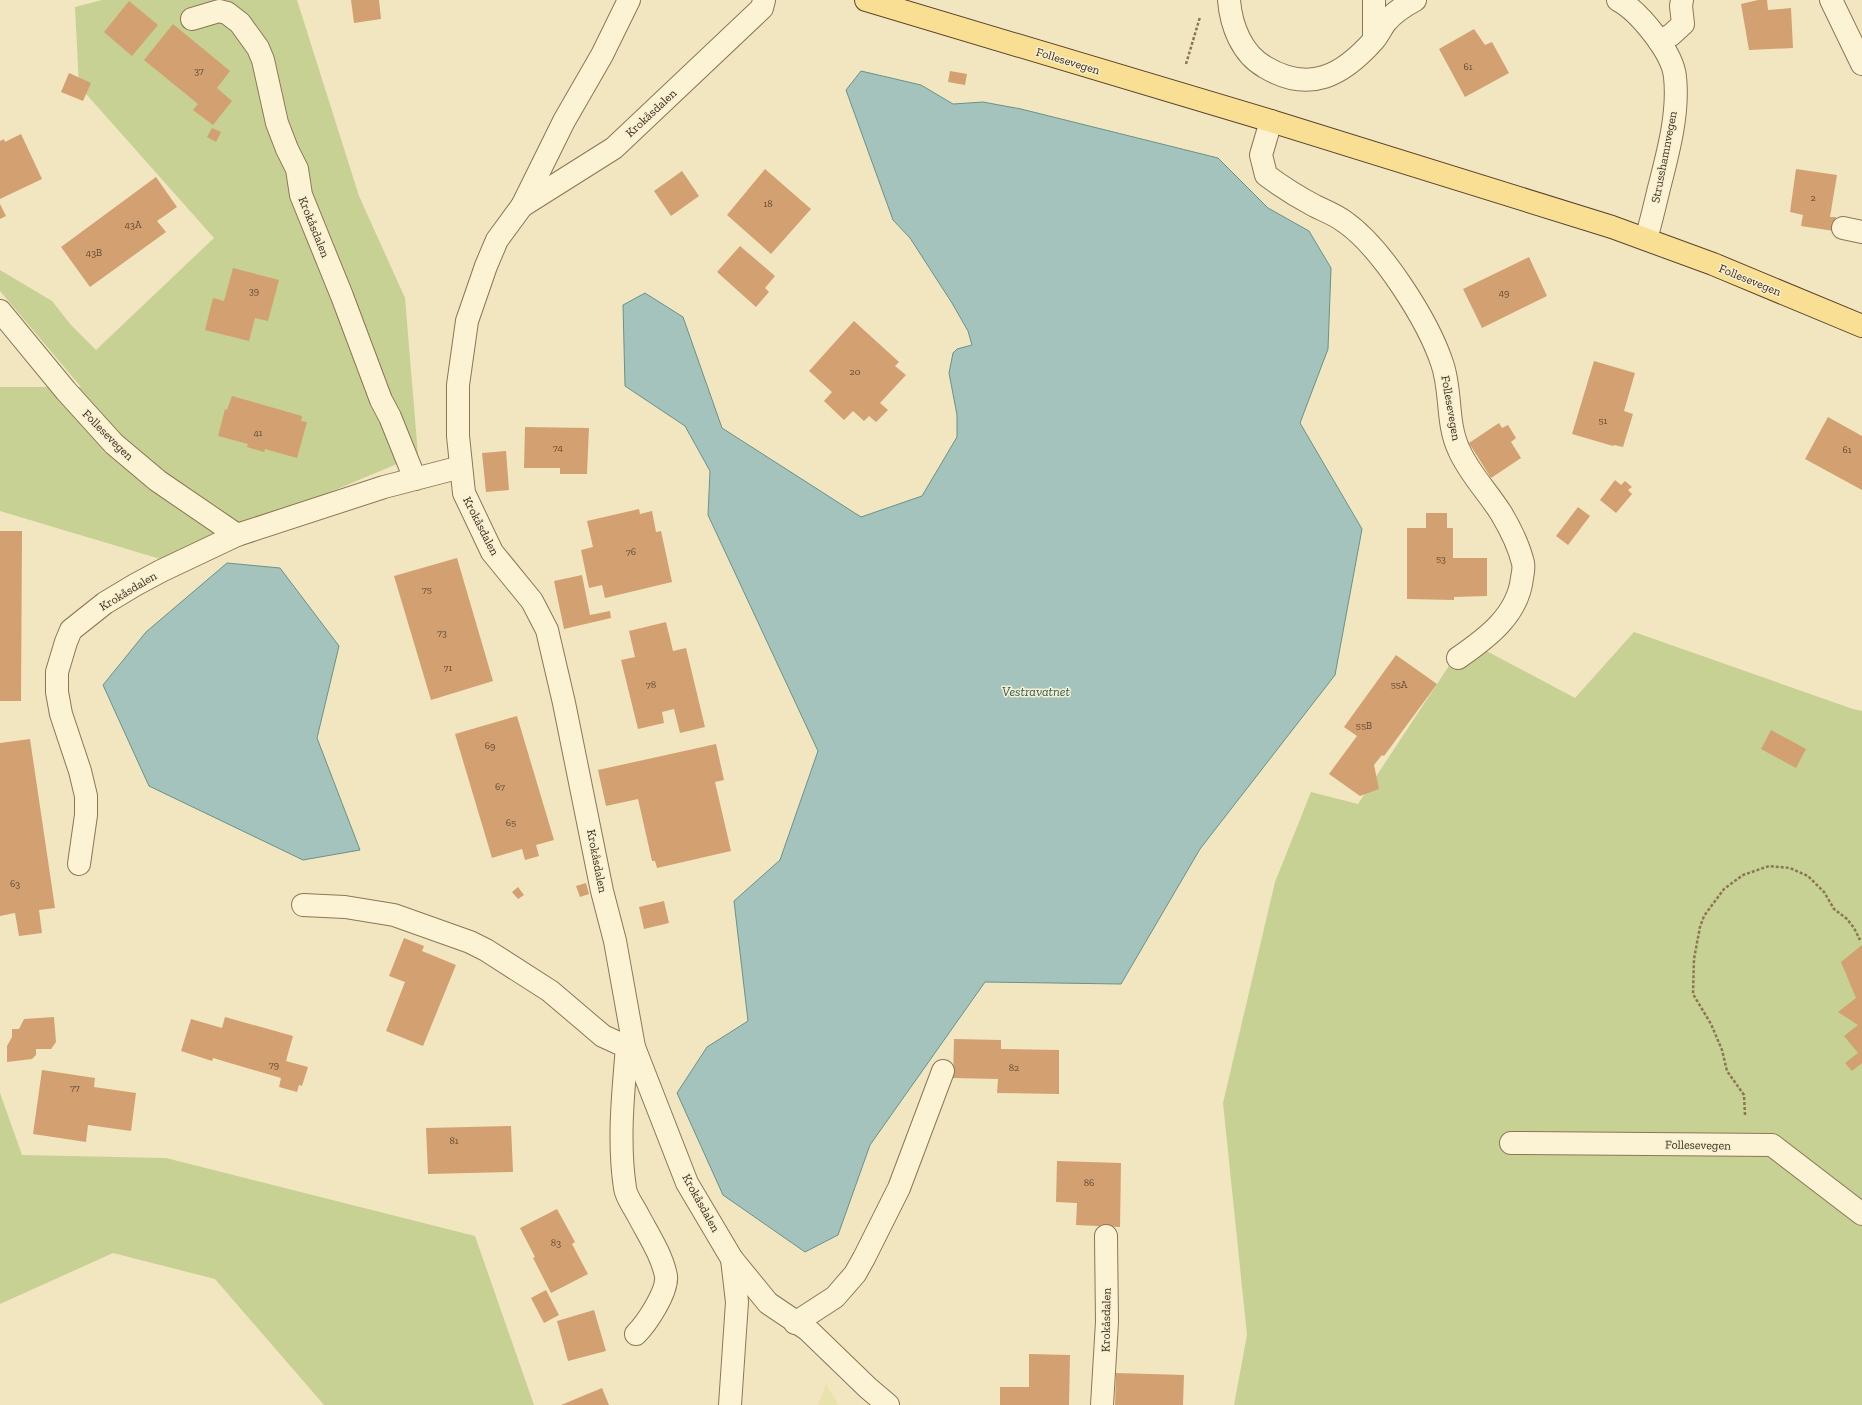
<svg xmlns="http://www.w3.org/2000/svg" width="1862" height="1405" font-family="'Zilla Slab',serif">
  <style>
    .farmland { fill: #e8e2ad }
    .green { fill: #c6d193 }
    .water { fill: #a3c3bc; stroke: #69928a }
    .building { fill: #d3a072 }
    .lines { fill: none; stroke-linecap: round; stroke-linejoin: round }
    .minor-casing { stroke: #8c7656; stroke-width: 24 }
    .major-casing { stroke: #5a432b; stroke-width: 24 }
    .path { stroke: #8c7656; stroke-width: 2.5; stroke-dasharray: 3 2; stroke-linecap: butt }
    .minor { stroke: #fcf2d4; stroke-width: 22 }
    .major { stroke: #f8df94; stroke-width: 22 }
    .labels { text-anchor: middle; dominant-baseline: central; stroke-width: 3; stroke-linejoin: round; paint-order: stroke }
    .number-label { font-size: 10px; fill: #614a32 }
    .street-label { font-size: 12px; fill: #3b2d1c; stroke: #f8efd0 }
    .water-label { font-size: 13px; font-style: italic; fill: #2a5c5b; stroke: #f8efd0 }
  </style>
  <rect width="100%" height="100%" fill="#f2e6c0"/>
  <polygon class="farmland" points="826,1384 839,1405 818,1405"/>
  <g class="green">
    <polygon points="102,0 297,0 359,196 405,298 418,455 167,561 0,511 0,387 81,387 0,291 0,270 52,301 71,325 96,350 214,238 79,86 75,7"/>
    <polygon points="1634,632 1853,709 1862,711 1862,1405 1234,1405 1247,1335 1223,1103 1275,882 1311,792 1358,804 1466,640 1575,698"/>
    <polygon points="0,1093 22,1155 166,1158 475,1236 534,1405 324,1405 215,1279 113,1253 0,1304"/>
  </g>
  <g class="water">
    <polygon points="861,71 921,85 953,104 983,102 1021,109 1218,158 1268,208 1309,231 1331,268 1328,349 1300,423 1362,529 1335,675 1200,849 1121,984 985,982 870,1145 838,1235 805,1252 723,1195 677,1093 707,1047 748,1021 734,901 780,860 818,751 708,515 710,471 685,426 625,386 623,305 645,293 683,317 722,428 861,517 922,496 957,437 957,415 949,373 953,353 957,349 972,345 968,331 952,303 910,238 893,220 846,90"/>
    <polygon points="227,563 280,568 339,646 317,738 360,850 303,860 149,786 103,685 146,632"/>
  </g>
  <g class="building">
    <polygon points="351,0 379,0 381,19 354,23"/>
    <polygon points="1758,0 1767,0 1768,10 1791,8 1793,48 1749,50 1741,4"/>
    <polygon points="129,1 158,25 132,56 104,32"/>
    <polygon points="173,24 230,71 217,88 232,101 213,125 193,110 198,104 144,60"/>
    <polygon points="1474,29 1485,45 1492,42 1509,73 1465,97 1439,49"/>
    <polygon points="950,71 967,74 965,85 948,82"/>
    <polygon points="69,73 91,83 83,101 61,92"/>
    <polygon points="212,128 221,132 216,142 207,137"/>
    <polygon points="21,134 42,179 0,199 0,141 4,139 5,142"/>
    <polygon points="765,169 811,209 771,254 727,215"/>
    <polygon points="1796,169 1837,175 1830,217 1836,217 1834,231 1801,226 1803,215 1790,212"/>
    <polygon points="682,171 699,196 671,216 654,191"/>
    <polygon points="156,177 177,207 157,221 166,232 90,287 61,247"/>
    <polygon points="0,204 6,216 0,219"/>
    <polygon points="740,246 775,276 765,288 769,292 756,307 717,272"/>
    <polygon points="1529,257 1547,296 1482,328 1463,289"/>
    <polygon points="233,268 279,280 268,321 255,318 249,341 205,330 213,298 224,301"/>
    <polygon points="854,321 899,362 895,366 906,375 880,403 888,410 876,422 869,416 864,421 853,411 844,420 824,401 832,392 809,371"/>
    <polygon points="1594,361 1635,373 1624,411 1633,414 1623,447 1614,445 1613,446 1572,434"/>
    <polygon points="232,396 302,416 301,421 307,422 297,458 265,449 264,452 247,447 248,444 218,436 225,409 227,410"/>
    <polygon points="1828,417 1862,436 1862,490 1805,459"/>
    <polygon points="1499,423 1502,428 1508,425 1516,438 1511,442 1521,458 1491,478 1469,443"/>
    <polygon points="525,427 589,428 587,474 560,474 560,468 524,468"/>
    <polygon points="506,451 509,490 486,492 482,453"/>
    <polygon points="1615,480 1621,485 1625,481 1632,487 1628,490 1632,494 1616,513 1600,500"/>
    <polygon points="1578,507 1590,516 1568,545 1556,536"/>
    <polygon points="639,509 640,514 652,511 656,532 661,531 672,582 605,598 602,585 589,588 581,550 593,547 587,521"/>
    <polygon points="1426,513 1447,513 1447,528 1453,528 1453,558 1487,558 1487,596 1454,597 1454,600 1407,599 1407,528 1426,528"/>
    <polygon points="0,531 22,531 21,701 0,701"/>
    <polygon points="457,558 493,681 431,700 394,576"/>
    <polygon points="582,575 590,615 610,611 611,618 564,629 554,581"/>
    <polygon points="666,622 673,651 686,648 705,727 680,733 674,709 662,712 664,723 638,729 621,660 635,657 629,631"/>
    <polygon points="1396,655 1437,684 1384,756 1382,755 1374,765 1379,789 1360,796 1329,774 1357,736 1344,727"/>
    <polygon points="517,716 554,840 536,845 539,856 525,860 522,849 492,858 455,734"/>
    <polygon points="1771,730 1806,749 1796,768 1761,749"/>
    <polygon points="30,739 55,908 39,910 42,933 19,936 15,913 0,916 0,743"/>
    <polygon points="716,744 724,780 715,782 731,851 657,868 655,861 652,861 638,799 606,806 598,770"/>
    <polygon points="586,883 589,894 580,897 576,886"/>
    <polygon points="518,887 524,895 518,899 512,892"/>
    <polygon points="664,901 669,923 644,929 639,907"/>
    <polygon points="404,938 424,946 422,951 456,965 423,1046 386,1031 405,982 389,976"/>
    <polygon points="1862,945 1862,1063 1852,1071 1845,1063 1858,1053 1844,1036 1858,1025 1838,1012 1856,998 1841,962"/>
    <polygon points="54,1017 56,1042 51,1049 36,1049 36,1055 32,1059 7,1062 7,1046 12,1037 12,1029 19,1029 24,1019"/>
    <polygon points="225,1017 293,1036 286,1061 308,1067 302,1086 299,1085 297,1092 279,1087 281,1078 213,1058 212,1061 181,1051 191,1019 222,1028"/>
    <polygon points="954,1039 1001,1040 1001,1049 1059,1050 1059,1094 997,1093 998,1079 953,1078"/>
    <polygon points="42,1070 95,1078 94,1087 136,1093 131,1131 88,1125 86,1142 33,1134"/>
    <polygon points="511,1126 513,1172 428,1174 426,1128"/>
    <polygon points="1057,1161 1121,1163 1120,1227 1076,1225 1077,1203 1056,1202"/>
    <polygon points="557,1209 575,1242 572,1244 588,1274 551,1293 533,1258 535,1257 520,1228"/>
    <polygon points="546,1290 559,1315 544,1323 531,1298"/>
    <polygon points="594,1310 606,1351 568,1361 557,1321"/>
    <polygon points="1029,1354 1070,1355 1069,1405 1000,1405 1000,1387 1029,1387"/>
    <polygon points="1116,1373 1184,1375 1183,1405 1115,1405"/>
    <polygon points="602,1388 609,1405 561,1405"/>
  </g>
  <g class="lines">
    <defs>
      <g id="minor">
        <polyline points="629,0 602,55 564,121 522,206 497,240 486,266 467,321 458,385 458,436 464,493 492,552 532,601 547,630 564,703 602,891 615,941 634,1047 687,1183 732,1259 768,1303 808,1330 868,1388 888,1405"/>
        <path d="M 1229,0 C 1231,26 1242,54 1265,67 C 1310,94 1343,75 1374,40 C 1379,34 1382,27 1386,22 C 1394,12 1404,6 1415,0"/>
        <polyline points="1374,0 1374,39"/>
        <path d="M 1618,0 C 1639,11 1673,53 1675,77 C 1679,113 1668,153 1659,188 C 1655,205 1651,222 1646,239"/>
        <polyline points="1831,0 1862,64"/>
        <polyline points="192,19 219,11 227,13 240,23 258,48 263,60 277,123 287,149 297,169 301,195 342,296 381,400 390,417 415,479"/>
        <polyline points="1659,41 1671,35 1683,24 1681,6 1682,0"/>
        <path d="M 1271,121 L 1261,155 L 1266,175 C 1282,187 1298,197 1315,206 C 1325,211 1336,215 1345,222 C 1382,248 1428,321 1442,363 C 1452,391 1446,423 1459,450 C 1469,473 1487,491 1501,513 C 1510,528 1519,546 1523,563 C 1524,567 1523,573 1522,578 C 1518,615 1487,638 1458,658"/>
        <polyline points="522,206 614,148 762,8 764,0"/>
        <polyline points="1843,228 1862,232"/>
        <polyline points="0,311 66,391 114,444 158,481 237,535"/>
        <polyline points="79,864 86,815 86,796 80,771 61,714 57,692 57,672 66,642 71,630 105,603 135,585 161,571 237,535 384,487 461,467"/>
        <polyline points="303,905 345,907 394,915 470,942 486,950 550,991 603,1036 627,1047 634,1047"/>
        <path d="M 627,1047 C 623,1094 618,1142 625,1188 C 626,1197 634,1207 638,1215 C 648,1234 662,1255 666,1276 C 668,1292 646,1324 636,1334"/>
        <polyline points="1511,1143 1772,1145 1862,1214"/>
        <polyline points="795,1323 835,1297 855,1274 864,1258 899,1188 943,1071"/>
        <polyline points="730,1405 737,1302 732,1259"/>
        <polyline points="1102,1405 1107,1322 1106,1236"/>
      </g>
      <polyline id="major" points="866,0 1271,121 1612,227 1713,264 1862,326"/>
    </defs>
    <use href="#minor" class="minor-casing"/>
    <use href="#major" class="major-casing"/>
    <g class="path">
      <polyline points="1186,64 1200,17"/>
      <polyline points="1745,1115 1744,1095 1727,1071 1722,1050 1711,1024 1693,994 1694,959 1700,927 1704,916 1724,889 1743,875 1769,866 1790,868 1808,876 1824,892 1834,909 1847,919 1854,928 1860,940"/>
    </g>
    <use href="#minor" class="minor"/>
    <use href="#major" class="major"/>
  </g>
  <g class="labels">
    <g class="number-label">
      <text x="1468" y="67">61</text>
      <text x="199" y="71">37</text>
      <text x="1813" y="198">2</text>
      <text x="768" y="204">18</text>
      <text x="133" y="225">43A</text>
      <text x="94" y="253">43B</text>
      <text x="254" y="291">39</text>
      <text x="1504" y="293">49</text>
      <text x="855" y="372">20</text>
      <text x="1603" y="421">51</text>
      <text x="258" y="433">41</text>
      <text x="558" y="448">74</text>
      <text x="1847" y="450">61</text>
      <text x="631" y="552">76</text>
      <text x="1441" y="559">53</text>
      <text x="427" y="590">75</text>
      <text x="442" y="633">73</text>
      <text x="448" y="668">71</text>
      <text x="651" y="685">78</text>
      <text x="1399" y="685">55A</text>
      <text x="1364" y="726">55B</text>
      <text x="490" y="746">69</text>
      <text x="500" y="787">67</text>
      <text x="511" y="823">65</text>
      <text x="15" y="884">63</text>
      <text x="274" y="1065">79</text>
      <text x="1014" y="1068">82</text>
      <text x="75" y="1088">77</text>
      <text x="454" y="1141">81</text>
      <text x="1089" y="1183">86</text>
      <text x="556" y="1243">83</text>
    </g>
    <g class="street-label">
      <text transform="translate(1068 61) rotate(17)">Follesevegen</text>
      <text transform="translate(651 113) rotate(-43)">Krokåsdalen</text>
      <text transform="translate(1664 157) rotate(-79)">Strusshamnvegen</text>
      <text transform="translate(314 227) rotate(68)">Krokåsdalen</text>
      <text transform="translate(1750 280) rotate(22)">Follesevegen</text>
      <text transform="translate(1451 408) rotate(80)">Follesevegen</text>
      <text transform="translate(108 435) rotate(45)">Follesevegen</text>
      <text transform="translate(481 526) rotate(63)">Krokåsdalen</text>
      <text transform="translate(128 591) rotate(-31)">Krokåsdalen</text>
      <text transform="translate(597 861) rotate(79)">Krokåsdalen</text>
      <text transform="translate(1698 1145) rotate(1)">Follesevegen</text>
      <text transform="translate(701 1203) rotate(61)">Krokåsdalen</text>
      <text transform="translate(1106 1320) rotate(-89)">Krokåsdalen</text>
    </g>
    <g class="water-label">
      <text x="1036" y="691">Vestravatnet</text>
    </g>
  </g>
</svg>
